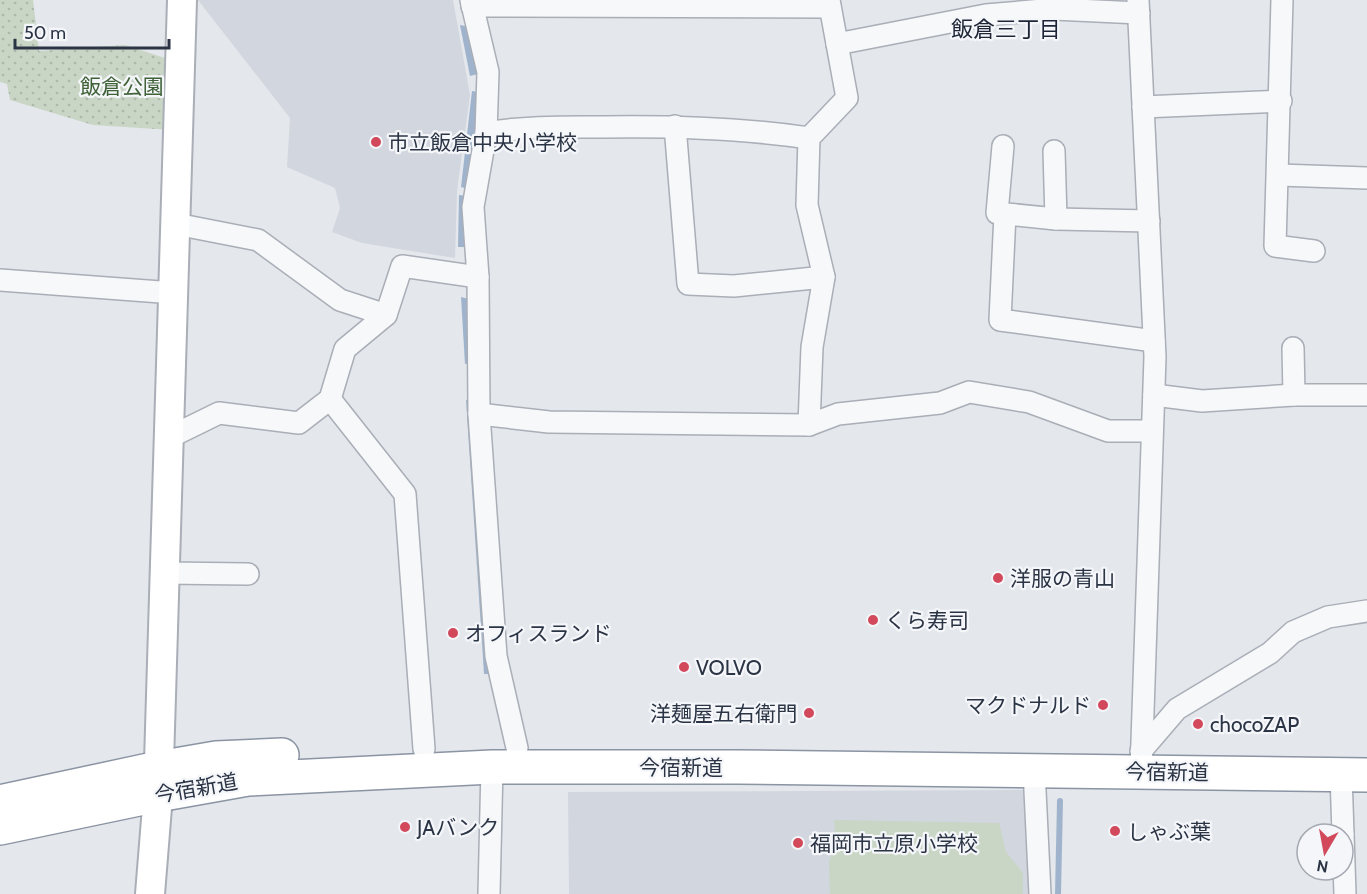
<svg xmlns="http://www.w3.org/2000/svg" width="1367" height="894" font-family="Cabin,'Noto Sans JP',sans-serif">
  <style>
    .built { fill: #d2d6de }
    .park { fill: url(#park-dots) }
    .pitch { fill: #c9d6c5 }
    .water { fill: #9fb4cc }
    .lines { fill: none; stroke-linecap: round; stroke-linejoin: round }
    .stream { stroke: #9fb4cc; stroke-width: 6 }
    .street-casing { stroke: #a9aeb7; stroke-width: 24 }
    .secondary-casing { stroke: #a9aeb7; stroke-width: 32 }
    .highway-casing { stroke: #8b94a3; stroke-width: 36 }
    .street { stroke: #f7f8fa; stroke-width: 21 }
    .secondary { stroke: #fff; stroke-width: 28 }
    .highway { stroke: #fff; stroke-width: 33 }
    .poi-dot { fill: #d1495b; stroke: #f4f6f9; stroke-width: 2 }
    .labels { text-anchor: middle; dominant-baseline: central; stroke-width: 4.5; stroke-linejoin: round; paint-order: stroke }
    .park-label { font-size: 21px; fill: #3f6138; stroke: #f4f6f9 }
    .poi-label { font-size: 21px; fill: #2b3445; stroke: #f4f6f9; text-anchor: start }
    .street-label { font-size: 21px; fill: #2b3445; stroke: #f4f6f9 }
    .neighbourhood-label { font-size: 22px; fill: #1d2536; stroke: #f4f6f9 }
  </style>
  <defs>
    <pattern id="park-dots" width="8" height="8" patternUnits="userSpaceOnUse" patternTransform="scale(1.5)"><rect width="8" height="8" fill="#c9d6c5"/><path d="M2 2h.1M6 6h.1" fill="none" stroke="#adb8ab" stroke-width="1.8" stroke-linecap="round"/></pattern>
  </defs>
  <rect width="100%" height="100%" fill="#e4e7ec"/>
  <g class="built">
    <polygon points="198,0 453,0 470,95 457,191 455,258 362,243 332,232 340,208 335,188 287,167 290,118"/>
    <polygon points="1025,790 1031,894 569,894 568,792"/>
  </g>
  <polygon class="park" points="0,0 33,0 39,51 125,45 174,61 172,130 93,125 10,100 7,84 0,82"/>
  <polygon class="pitch" points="834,820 999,823 1006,852 1023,873 1023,894 830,894 829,861 836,843"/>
  <g class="water">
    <polygon points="460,25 470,27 478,74 470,76"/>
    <polygon points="472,91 479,92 468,189 461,187"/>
    <polygon points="459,195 467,196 466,247 458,247"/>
    <polygon points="461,297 469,299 471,363 465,364"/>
    <polygon points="466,400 472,401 492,674 484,674"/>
  </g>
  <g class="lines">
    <polyline class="stream" points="1058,894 1060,801"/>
    <defs>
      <g id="street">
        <polyline points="471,0 488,72 486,133 473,207 478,277 479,414 496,656 517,748"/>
        <polyline points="1138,0 1155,357 1141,771"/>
        <polyline points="1282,0 1275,246 1314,251"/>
        <polyline points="472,6 830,7"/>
        <polyline points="837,44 986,15 1054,9 1139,13"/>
        <polyline points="1143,107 1281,101"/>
        <polyline points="675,126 688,284 734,286 824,277"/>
        <path d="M 486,133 C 526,126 565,127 604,127 C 674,126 741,128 809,138"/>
        <polyline points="1003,146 997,213 1056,219 1149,221"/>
        <polyline points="1054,151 1056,219"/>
        <polyline points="1279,175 1367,178"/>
        <polyline points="1005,214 1000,320 1154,341"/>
        <polyline points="176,224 258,240 340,300 386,315"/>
        <polyline points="0,280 174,293"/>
        <polyline points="1293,348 1294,395"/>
        <polyline points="1154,395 1202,401 1294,395 1367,395"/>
        <polyline points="330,399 405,494 424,749"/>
        <polyline points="479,414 549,422 809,425 812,347 824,277 807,205 809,138 847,98 829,0"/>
        <polyline points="809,425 838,414 940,403 969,392 1029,402 1108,431 1152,431"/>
        <polyline points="168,438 219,413 299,423 330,399 345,349 386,315 402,266 478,277"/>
        <polyline points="164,573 248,574"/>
        <polyline points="1141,751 1177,709 1270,653 1293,632 1328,617 1367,611"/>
        <polyline points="1034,770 1040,894"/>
        <polyline points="1341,775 1343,834"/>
        <polyline points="1343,834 1345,894"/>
        <polyline points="489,894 492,767"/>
      </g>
      <polyline id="secondary" points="150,894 158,795 182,0"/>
      <g id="highway">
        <polyline points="0,802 158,768 216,758 282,755"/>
        <polyline points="0,828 158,795 248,779 492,767 738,767 1367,775"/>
      </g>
    </defs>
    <use href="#street" class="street-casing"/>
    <use href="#secondary" class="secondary-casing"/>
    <use href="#highway" class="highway-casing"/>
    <use href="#street" class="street"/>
    <use href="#secondary" class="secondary"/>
    <use href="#highway" class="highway"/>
  </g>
  <g class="poi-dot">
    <circle cx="376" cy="142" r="6"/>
    <circle cx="998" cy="578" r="6"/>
    <circle cx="873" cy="620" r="6"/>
    <circle cx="453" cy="633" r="6"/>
    <circle cx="684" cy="667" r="6"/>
    <circle cx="1103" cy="705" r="6"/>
    <circle cx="809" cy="713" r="6"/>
    <circle cx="1198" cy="724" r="6"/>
    <circle cx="405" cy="827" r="6"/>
    <circle cx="1115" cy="831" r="6"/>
    <circle cx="798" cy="843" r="6"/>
  </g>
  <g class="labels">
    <g class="park-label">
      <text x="122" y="86">飯倉公園</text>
    </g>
    <g class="poi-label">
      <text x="388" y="142">市立飯倉中央小学校</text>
      <text x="1010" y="578">洋服の青山</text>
      <text x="885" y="620">くら寿司</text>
      <text x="465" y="633">オフィスランド</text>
      <text x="696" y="667">VOLVO</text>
      <text x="1091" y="705" text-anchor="end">マクドナルド</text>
      <text x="797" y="713" text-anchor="end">洋麺屋五右衛門</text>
      <text x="1210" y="724">chocoZAP</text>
      <text x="417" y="827">JAバンク</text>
      <text x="1127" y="831">しゃぶ葉</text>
      <text x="810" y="843">福岡市立原小学校</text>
    </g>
    <g class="street-label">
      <text x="681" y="767">今宿新道</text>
      <text transform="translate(1167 772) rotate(1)">今宿新道</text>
      <text transform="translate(196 788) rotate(-10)">今宿新道</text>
    </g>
    <g class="neighbourhood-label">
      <text x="1006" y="29">飯倉三丁目</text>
    </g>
  </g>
  <g transform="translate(1325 852) rotate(190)"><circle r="28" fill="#f4f6f9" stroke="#a4a8b1" stroke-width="1.5"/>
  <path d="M0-4.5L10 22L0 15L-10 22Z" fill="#d1495b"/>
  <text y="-9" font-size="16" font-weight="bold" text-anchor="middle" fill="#2b3445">N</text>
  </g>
  <path d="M15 39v9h154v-9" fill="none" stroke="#2b3445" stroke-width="3"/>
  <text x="24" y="39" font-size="18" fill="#2b3445" stroke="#f4f6f9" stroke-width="4.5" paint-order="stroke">50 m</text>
</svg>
